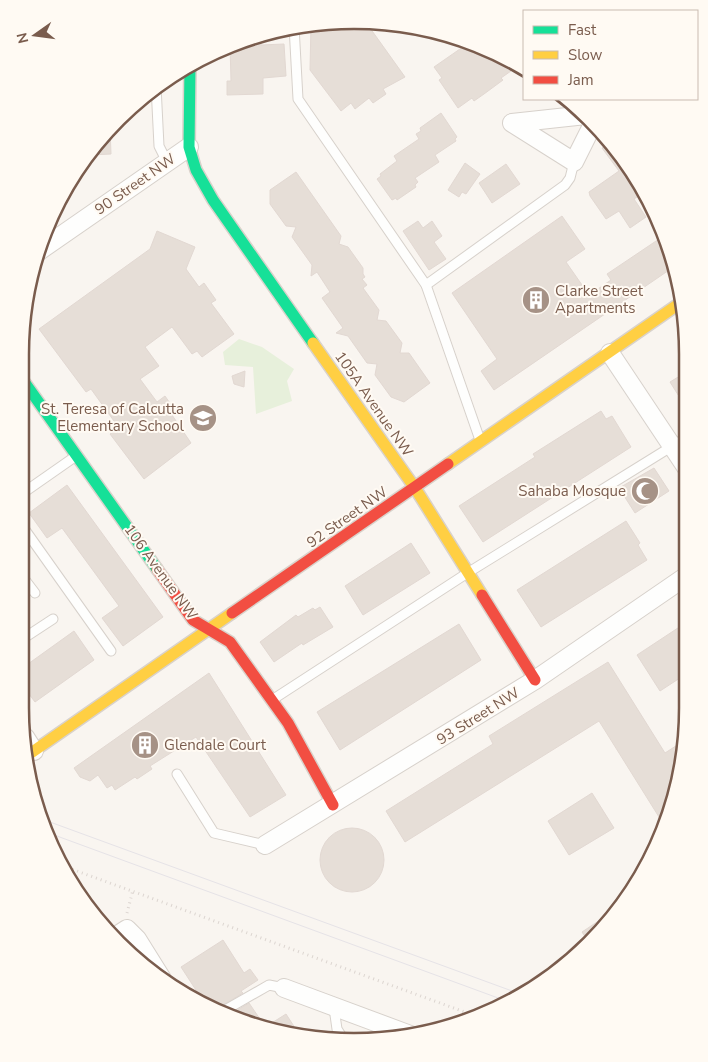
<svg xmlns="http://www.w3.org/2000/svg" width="708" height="1062" font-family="'Nunito Sans',sans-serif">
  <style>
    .green { fill: #e7f0db }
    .building { fill: #e6ded7; stroke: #e2d8d2 }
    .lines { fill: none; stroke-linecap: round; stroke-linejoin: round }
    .lane-casing { stroke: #d7d1cb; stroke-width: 11 }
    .street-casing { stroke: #d7d1cb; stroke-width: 20 }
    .fast-casing { stroke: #d9d2cb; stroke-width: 14 }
    .slow-casing { stroke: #d9d2cb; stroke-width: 14 }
    .jam-casing { stroke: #d9d2cb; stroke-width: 14 }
    .path { stroke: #dcd5d0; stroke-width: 3; stroke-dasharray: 1 4; stroke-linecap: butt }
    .lane { stroke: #fefefd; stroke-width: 9 }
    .street { stroke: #fefefd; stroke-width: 18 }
    .fast { stroke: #16e098; stroke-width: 11 }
    .slow { stroke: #ffcf43; stroke-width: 11 }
    .jam { stroke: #f24e42; stroke-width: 11 }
    .tram { stroke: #e6e3e7; stroke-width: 1 }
    .labels { text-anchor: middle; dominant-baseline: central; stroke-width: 4; stroke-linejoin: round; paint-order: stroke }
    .street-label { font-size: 15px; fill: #7a5c4d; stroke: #fffaf3 }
    .poi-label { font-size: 15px; fill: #7a5c4d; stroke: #fffaf3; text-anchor: start }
    .rim { fill: none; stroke: #7a5c4d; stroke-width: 2.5 }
  </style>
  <rect width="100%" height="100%" fill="#f9f5f0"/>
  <polygon class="green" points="239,339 262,347 294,369 287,381 292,401 256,414 253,367 225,365 223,352"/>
  <g class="building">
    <polygon points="354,20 365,21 405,77 383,89 386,94 373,103 369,98 355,109 351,103 341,111 310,70 311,24"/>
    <polygon points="260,35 261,45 284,44 286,76 263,78 263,94 227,95 227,81 231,81 230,44"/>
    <polygon points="470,42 500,55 511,71 501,78 503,80 484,94 474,101 472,98 458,108 439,80 442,78 434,67"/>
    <polygon points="441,113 457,137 455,139 456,141 435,155 439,162 415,178 418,182 415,185 416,187 397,200 396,198 392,200 377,179 381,176 380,174 397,161 394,156 419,139 416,134 421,131 420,128"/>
    <polygon points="110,128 111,154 91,155"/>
    <polygon points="610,142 632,168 644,192 634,199 646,217 630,228 619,211 606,219 590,196 589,192 619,171 602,148"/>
    <polygon points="465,163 480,174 466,194 462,192 459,197 448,190"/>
    <polygon points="506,164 520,184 492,203 479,183"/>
    <polygon points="296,172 341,236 339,244 348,247 363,268 363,274 365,277 362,279 367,285 363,288 379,310 377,320 386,321 402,343 400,353 409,353 430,383 404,402 391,397 375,375 377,364 367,363 348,336 336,333 343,328 322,298 330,292 317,272 311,276 312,265 292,237 296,227 286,226 270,204 270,190"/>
    <polygon points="562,216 585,249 566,262 589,295 611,280 607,274 662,237 669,246 675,266 494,390 481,371 497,359 452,293"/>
    <polygon points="418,221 423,228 432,221 442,236 434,242 446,259 429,270 403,231"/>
    <polygon points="157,231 195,247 186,269 199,287 204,283 216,300 211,303 234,334 202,357 197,351 192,354 172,327 145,347 159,366 140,379 157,402 165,396 176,412 172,415 191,443 144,479 110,434 119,428 91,389 86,392 39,329 150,249"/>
    <polygon points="245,371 244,387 234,384 232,376"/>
    <polygon points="688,371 687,409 670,382"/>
    <polygon points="601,411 606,419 612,416 631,447 483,542 459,506 535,457 533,454"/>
    <polygon points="654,468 669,491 635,513 619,488"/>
    <polygon points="67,485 163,617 123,646 102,618 119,606 62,528 47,538 29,513"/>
    <polygon points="626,521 640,543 638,545 647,560 541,627 517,590"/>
    <polygon points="411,543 430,573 363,615 345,586"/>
    <polygon points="320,607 333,627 303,645 302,643 274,662 260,642 296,615 298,617 313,608 315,610"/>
    <polygon points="459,624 481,660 340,750 317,712"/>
    <polygon points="684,624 683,676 660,691 637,655"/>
    <polygon points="74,631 94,660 35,702 20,682 21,669"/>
    <polygon points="608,662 665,753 682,742 682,773 664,825 599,721 405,842 386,811 493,744 489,736"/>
    <polygon points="209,673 286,795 250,817 196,737 150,766 152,769 137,779 135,777 115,790 112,785 107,788 98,775 90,781 80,777 74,768"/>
    <polygon points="592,793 614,828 569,855 548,821"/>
    <circle cx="352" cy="860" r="32"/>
    <polygon points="612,912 613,913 590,944 582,932"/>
    <polygon points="223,940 244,973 250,969 258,980 241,991 243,993 215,1010 205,1004 181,967"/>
    <polygon points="249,1003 264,1025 226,1017"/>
    <polygon points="286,1014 299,1034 267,1026"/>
  </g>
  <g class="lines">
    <defs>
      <g id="lane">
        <polyline points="294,26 298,99 426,285 480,440"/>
        <polyline points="156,86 159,146 167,162"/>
        <polyline points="426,285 565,185 570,178 574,162"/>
        <polyline points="23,493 76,456"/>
        <polyline points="23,527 111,651"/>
        <polyline points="22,576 35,593"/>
        <polyline points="21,640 53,619"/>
        <polyline points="272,700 469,572 687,437"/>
        <polyline points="177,774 214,833 265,845"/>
        <polyline points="334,1008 337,1029 344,1040"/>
        <polyline points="220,1013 269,985 284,988"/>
      </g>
      <g id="street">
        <polyline points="586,115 512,123 574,162 594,122"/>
        <polyline points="39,251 189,147"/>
        <polyline points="610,353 686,467"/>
        <polyline points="25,737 34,751"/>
        <polyline points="265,845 535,680 685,577"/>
        <polyline points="116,936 127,929 137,939 162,979"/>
        <polyline points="284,988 413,1036"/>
      </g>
      <g id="fast">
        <polyline points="190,65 189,147 196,170 213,200 313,343"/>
        <polyline points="25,383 157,569"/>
      </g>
      <g id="slow">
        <polyline points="313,343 415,488 482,595"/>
        <polyline points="448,464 683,301"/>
        <polyline points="28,755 232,613"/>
      </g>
      <g id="jam">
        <polyline points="157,569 193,620 230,642 288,723 333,805"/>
        <polyline points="482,595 535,680"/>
        <polyline points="232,613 448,464"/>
      </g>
    </defs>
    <use href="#lane" class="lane-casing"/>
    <use href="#street" class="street-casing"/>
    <use href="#fast" class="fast-casing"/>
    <use href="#slow" class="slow-casing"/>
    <use href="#jam" class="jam-casing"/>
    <g class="path">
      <polyline points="63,866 473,1015"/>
      <polyline points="127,913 133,890"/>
    </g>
    <use href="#lane" class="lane"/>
    <use href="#street" class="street"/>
    <use href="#fast" class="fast"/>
    <use href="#slow" class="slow"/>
    <use href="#jam" class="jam"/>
    <g class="tram">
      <polyline points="39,818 523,995"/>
      <polyline points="46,832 509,1002"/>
    </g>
  </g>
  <defs>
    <symbol id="building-disc" viewBox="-11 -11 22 22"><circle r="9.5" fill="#a69286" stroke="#fffaf3"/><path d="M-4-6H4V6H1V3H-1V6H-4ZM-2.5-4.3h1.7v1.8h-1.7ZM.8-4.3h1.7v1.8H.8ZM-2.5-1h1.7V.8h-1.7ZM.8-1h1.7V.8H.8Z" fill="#fff"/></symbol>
    <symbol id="school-disc" viewBox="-11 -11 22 22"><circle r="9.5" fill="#a69286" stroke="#fffaf3"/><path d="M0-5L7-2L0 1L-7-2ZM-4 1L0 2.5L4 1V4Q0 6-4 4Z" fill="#fff"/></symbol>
    <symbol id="mosque-disc" viewBox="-11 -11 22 22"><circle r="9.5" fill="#a69286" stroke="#fffaf3"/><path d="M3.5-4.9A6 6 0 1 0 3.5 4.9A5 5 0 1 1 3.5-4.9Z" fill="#fff"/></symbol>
  </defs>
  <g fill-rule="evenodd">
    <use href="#building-disc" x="520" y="284" width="32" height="32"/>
    <use href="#school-disc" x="187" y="402" width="32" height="32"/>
    <use href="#mosque-disc" x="629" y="475" width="32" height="32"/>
    <use href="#building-disc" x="129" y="729" width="32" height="32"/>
  </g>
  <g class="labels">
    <g class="street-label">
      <text transform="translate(135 184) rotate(-35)">90 Street NW</text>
      <text transform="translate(374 404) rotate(55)">105A Avenue NW</text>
      <text transform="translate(347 517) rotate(-35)">92 Street NW</text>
      <text transform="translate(161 572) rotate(54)">106 Avenue NW</text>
      <text transform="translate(478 716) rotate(-32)">93 Street NW</text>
    </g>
    <g class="poi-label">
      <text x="555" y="291">Clarke Street<tspan x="555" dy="17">Apartments</tspan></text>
      <text x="184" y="409" text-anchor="end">St. Teresa of Calcutta<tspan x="184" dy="17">Elementary School</tspan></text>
      <text x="626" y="491" text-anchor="end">Sahaba Mosque</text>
      <text x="164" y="745">Glendale Court</text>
    </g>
  </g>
  <path d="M0 0H708V1062H0ZM354 29H354A325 325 0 0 1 679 354V708A325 325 0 0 1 354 1033H354A325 325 0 0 1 29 708V354A325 325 0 0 1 354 29Z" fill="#fffaf3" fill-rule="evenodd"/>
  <path class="rim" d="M354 29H354A325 325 0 0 1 679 354V708A325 325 0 0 1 354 1033H354A325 325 0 0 1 29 708V354A325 325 0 0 1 354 29Z"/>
  <rect x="523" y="10" width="175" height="90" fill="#fffaf3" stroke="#cabbb1"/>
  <rect x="533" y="26" width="25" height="8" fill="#16e098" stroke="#cabbb1"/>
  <text x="568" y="35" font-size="15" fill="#7a5c4d">Fast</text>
  <rect x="533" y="51" width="25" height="8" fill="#ffcf43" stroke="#cabbb1"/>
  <text x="568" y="60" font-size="15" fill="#7a5c4d">Slow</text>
  <rect x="533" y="76" width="25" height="8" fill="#f24e42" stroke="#cabbb1"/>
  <text x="568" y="85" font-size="15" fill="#7a5c4d">Jam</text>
  <g transform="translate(35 35) rotate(256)" stroke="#fffaf3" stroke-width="4" paint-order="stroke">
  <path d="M0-4L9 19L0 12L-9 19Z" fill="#7a5c4d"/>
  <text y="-8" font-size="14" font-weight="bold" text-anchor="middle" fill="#7a5c4d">N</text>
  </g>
</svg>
